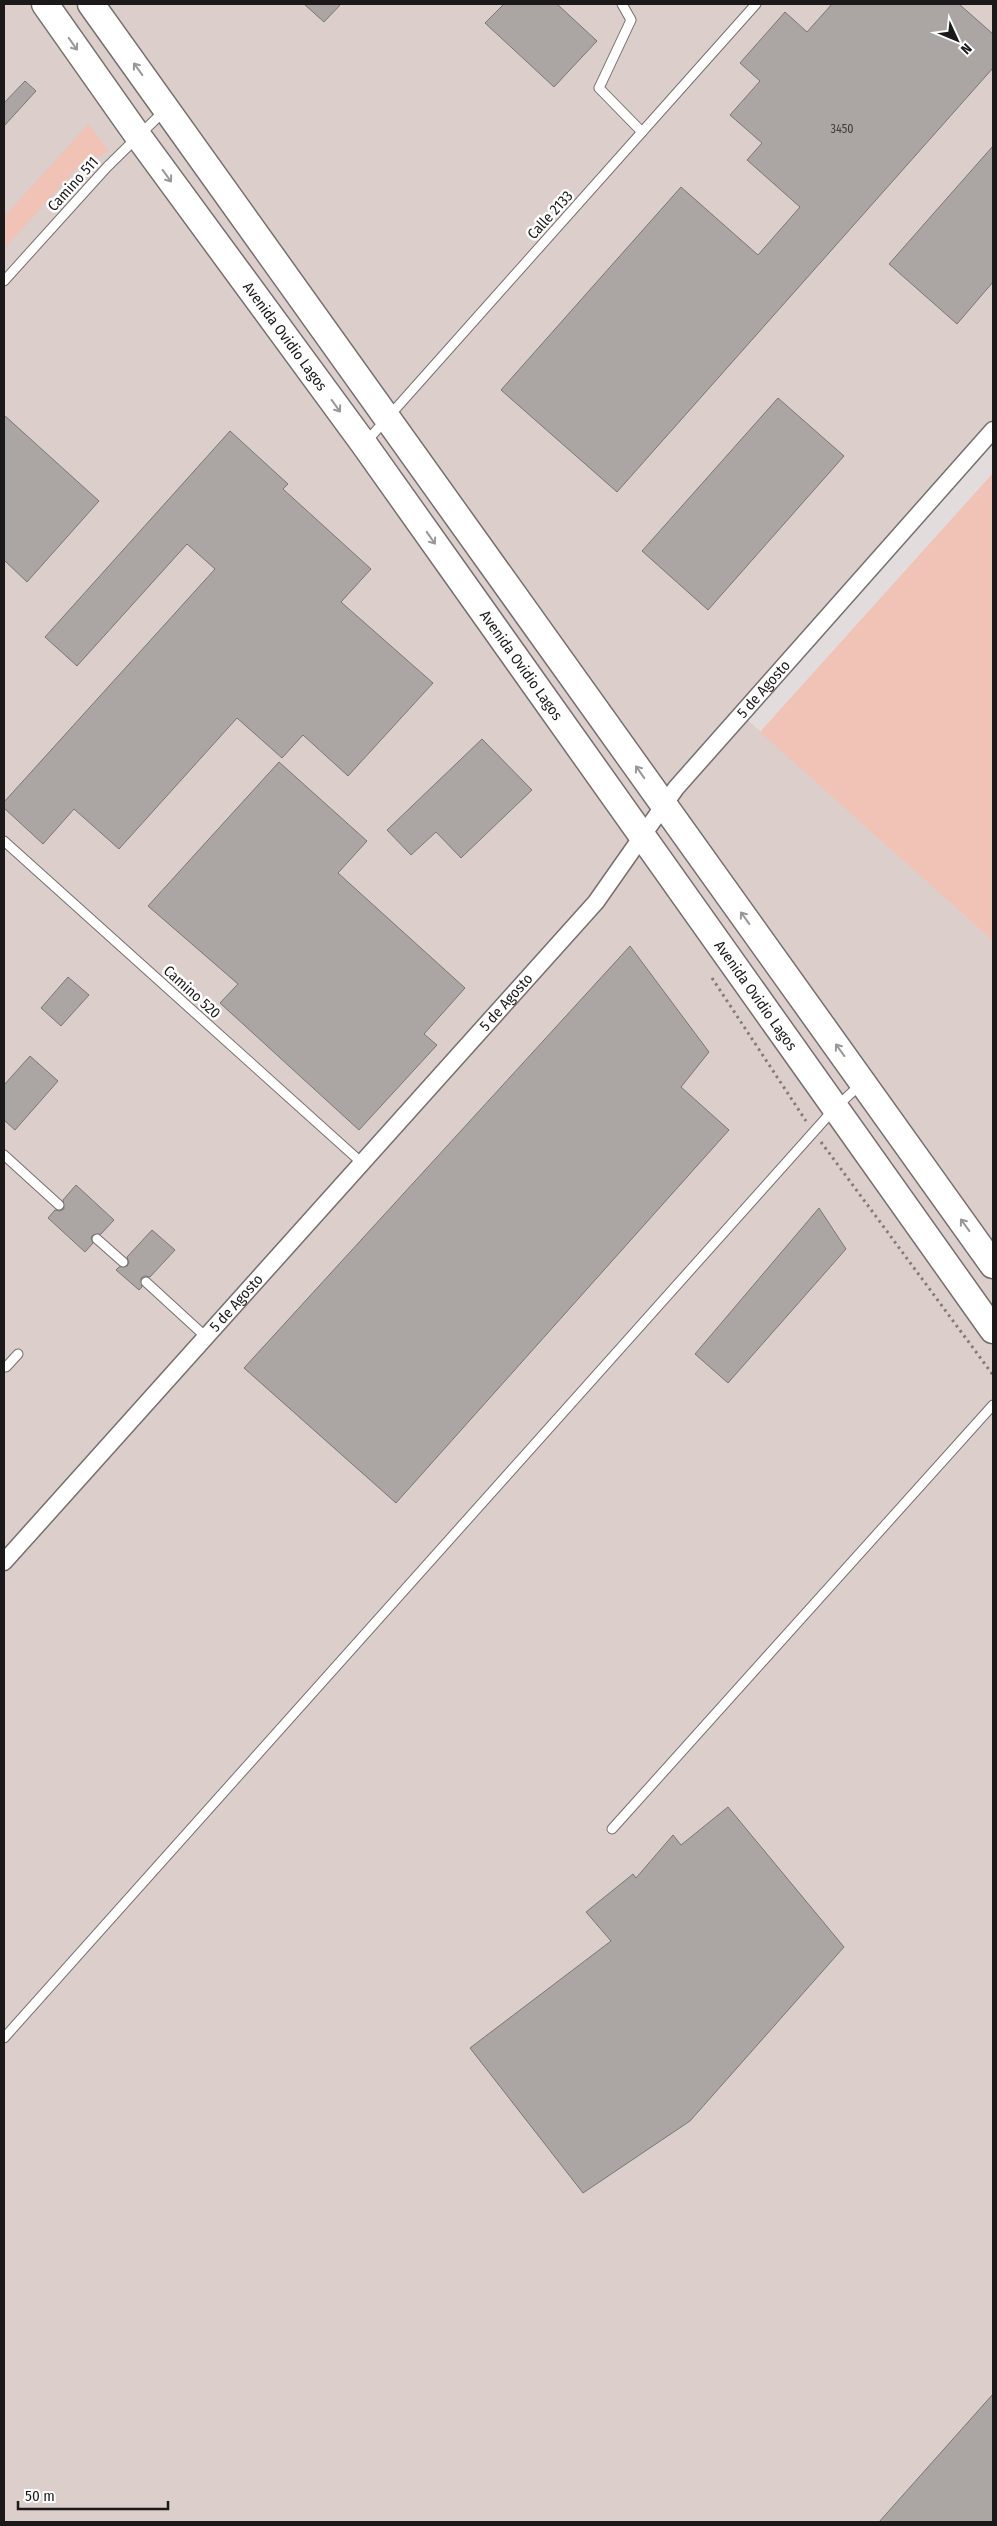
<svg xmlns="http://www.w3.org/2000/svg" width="997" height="2526" font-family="'Fira Sans Condensed',sans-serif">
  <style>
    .built { fill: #dccecb }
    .green { fill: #f1c2b6 }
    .building { fill: #aba6a4; stroke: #7b7675 }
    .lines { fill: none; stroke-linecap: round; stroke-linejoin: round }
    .lane-casing { stroke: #75706f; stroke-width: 11 }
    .street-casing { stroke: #75706f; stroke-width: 19 }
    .primary-casing { stroke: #75706f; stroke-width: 29 }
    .path { stroke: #7f7c7b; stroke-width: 3; stroke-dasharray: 2.5 4; stroke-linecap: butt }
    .lane { stroke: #fff; stroke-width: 9 }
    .street { stroke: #fff; stroke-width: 16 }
    .primary { stroke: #fff; stroke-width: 26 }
    .oneway { stroke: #989898 }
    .labels { text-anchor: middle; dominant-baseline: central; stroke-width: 5; stroke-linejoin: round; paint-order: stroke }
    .number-label { font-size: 12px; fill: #3f3c3c }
    .street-label { font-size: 15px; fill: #1b1919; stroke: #fff }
  </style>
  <rect width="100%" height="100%" fill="#e2dddc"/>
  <polygon class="built" points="4,4 993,4 993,430 741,714 993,941 993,2522 4,2522"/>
  <g class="green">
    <polygon points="88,124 109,151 75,170 4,249 4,217"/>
    <polygon points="993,473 993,941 760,732"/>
  </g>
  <g class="building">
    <polygon points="304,4 341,4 324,22"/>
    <polygon points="504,4 557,4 597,41 554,87 485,23"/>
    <polygon points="832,4 959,4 993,34 993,68 617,492 501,390 681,187 758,255 800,207 747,160 762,143 730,115 760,81 740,63 785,12 807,32"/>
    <polygon points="25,81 36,91 4,126 4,103"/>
    <polygon points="993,146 993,282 957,324 889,264"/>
    <polygon points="778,398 844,456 708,610 642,551"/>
    <polygon points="4,415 99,501 27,582 4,560"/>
    <polygon points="230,431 288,484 283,489 371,569 341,602 433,683 348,776 303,735 282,758 237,718 119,849 74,809 43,844 4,808 4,802 215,569 187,544 77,666 45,637"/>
    <polygon points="482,739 532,790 461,858 436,832 411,855 387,830"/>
    <polygon points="279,762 367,841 338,873 465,988 424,1034 437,1045 359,1130 220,1003 238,984 148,906"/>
    <polygon points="630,946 709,1052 681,1087 729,1130 396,1503 244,1368"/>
    <polygon points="68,977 89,995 61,1026 41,1008"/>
    <polygon points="30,1056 58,1081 15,1130 4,1120 4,1085"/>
    <polygon points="76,1185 114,1220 101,1234 93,1235 91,1238 93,1243 85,1252 48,1218 55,1210 60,1211 64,1209 63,1200"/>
    <polygon points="819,1208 846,1249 728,1383 695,1354"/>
    <polygon points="152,1230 175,1250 150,1277 145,1276 141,1278 142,1287 139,1290 116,1270 119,1267 127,1266 129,1263 127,1257"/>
    <polygon points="728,1807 844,1947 690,2121 583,2193 470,2048 611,1941 586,1912 633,1874 636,1878 673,1835 681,1845"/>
    <polygon points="993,2394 993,2522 879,2522"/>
  </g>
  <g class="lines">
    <defs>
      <g id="lane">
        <polyline points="622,4 631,20 599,88 642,132"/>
        <polyline points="4,281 107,167 165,110"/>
        <polyline points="366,442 756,4"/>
        <polyline points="4,841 362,1163"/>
        <polyline points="4,1155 59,1205"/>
        <polyline points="97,1239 123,1262"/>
        <polyline points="146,1282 206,1337"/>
        <polyline points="4,1367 6,1367 18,1354"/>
        <polyline points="612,1829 993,1405"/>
        <polyline points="4,2038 835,1108 861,1084"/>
      </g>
      <g id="street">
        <path id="s1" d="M 4,1562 L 596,902 L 676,788 L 993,430"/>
      </g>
      <g id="primary">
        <path id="s2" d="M 45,4 L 138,136 L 364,444 L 993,1330"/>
        <polyline points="91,4 993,1265"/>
      </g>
    </defs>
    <use href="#lane" class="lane-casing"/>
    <use href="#street" class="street-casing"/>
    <use href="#primary" class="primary-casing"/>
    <g class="path">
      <polyline points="712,978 806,1121"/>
      <polyline points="821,1142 993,1375"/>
    </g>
    <use href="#lane" class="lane"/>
    <use href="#street" class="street"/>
    <use href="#primary" class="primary"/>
  </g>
  <defs><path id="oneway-shaft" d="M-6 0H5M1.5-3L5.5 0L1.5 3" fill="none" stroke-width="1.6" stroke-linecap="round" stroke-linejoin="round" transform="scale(1.25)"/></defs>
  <g class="oneway">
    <use href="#oneway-shaft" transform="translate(73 44) rotate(55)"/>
    <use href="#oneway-shaft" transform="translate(138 69) rotate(-126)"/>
    <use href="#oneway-shaft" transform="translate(167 176) rotate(54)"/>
    <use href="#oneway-shaft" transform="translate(336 406) rotate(54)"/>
    <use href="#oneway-shaft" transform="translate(431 538) rotate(55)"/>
    <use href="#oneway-shaft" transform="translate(640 772) rotate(-125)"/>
    <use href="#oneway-shaft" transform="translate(745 918) rotate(-126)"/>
    <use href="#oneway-shaft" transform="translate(840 1050) rotate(-126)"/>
    <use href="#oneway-shaft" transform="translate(965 1225) rotate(-126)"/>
  </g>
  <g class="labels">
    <g class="number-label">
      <text x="842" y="129">3450</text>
    </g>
    <g class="street-label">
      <text transform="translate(73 184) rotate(-48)">Camino 511</text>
      <text transform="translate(550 215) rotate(-48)">Calle 2133</text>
      <text stroke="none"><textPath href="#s2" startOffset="410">Avenida Ovidio Lagos</textPath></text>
      <text stroke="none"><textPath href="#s2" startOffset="815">Avenida Ovidio Lagos</textPath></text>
      <text stroke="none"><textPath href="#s1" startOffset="1158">5 de Agosto</textPath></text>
      <text transform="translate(192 992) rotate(42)">Camino 520</text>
      <text stroke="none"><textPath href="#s2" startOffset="1220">Avenida Ovidio Lagos</textPath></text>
      <text stroke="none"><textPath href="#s1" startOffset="752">5 de Agosto</textPath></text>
      <text stroke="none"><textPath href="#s1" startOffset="348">5 de Agosto</textPath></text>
    </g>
  </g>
  <rect width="997" height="2526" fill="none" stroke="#1b1919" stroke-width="10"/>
  <g transform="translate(957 40) rotate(134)" stroke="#ffffff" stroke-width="4" paint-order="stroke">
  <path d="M0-4L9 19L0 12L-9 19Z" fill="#1b1919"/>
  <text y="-8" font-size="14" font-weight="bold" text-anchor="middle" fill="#1b1919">N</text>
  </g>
  <path d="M18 2501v8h150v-8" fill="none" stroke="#1b1919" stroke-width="2.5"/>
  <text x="25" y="2501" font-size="15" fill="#1b1919" stroke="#ffffff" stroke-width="4" paint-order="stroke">50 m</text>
</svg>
